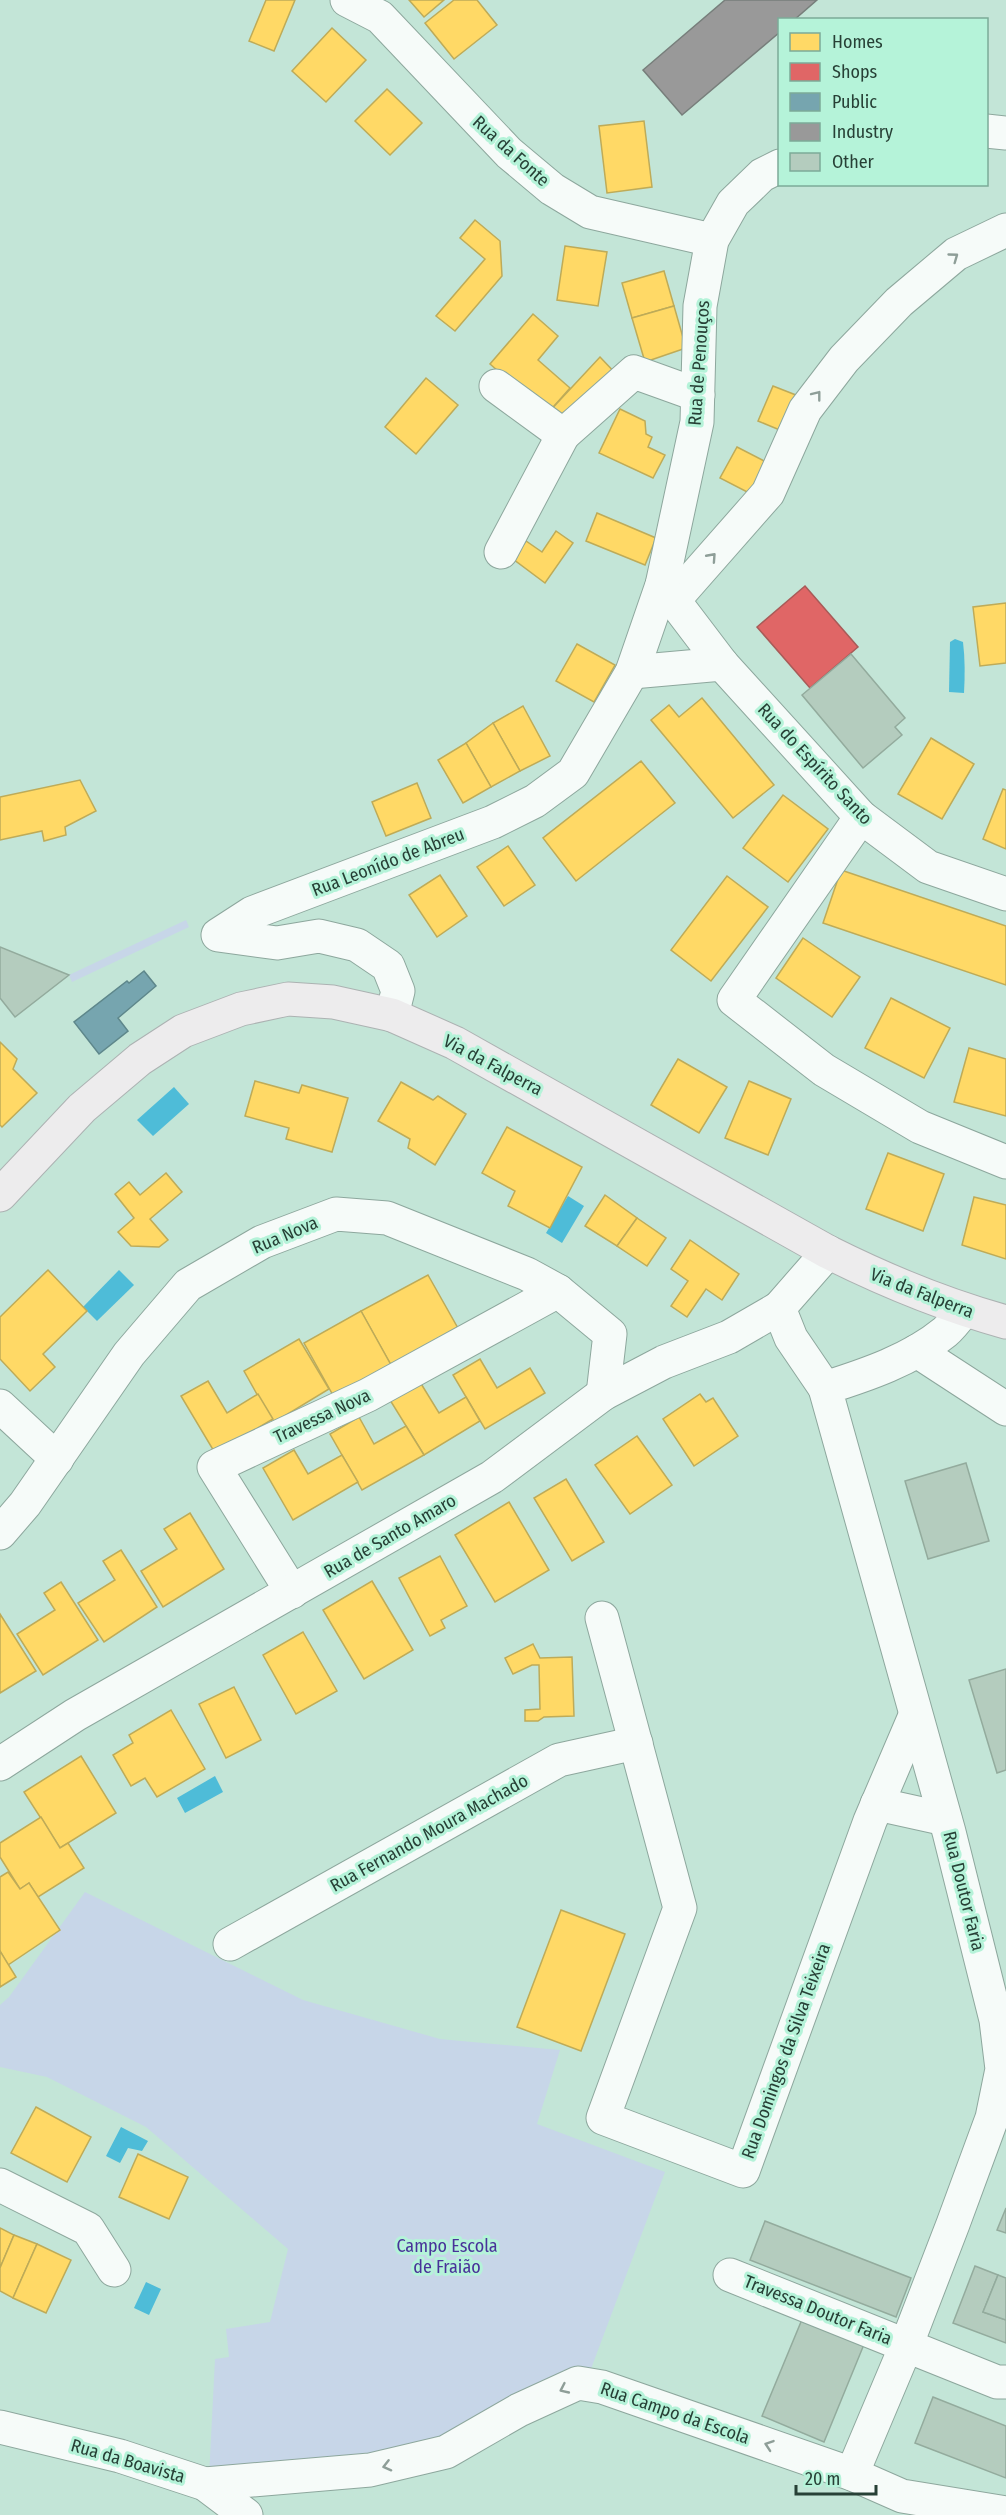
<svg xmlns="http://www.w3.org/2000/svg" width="1006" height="2515" font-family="'Fira Sans Condensed',sans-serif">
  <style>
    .green { fill: #c7d6e8 }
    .water { fill: #4ebcd8 }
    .homes { fill: #ffd966; stroke: #beab58; stroke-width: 1.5 }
    .shops { fill: #e06666; stroke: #a85b58; stroke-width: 1.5 }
    .public { fill: #76a5af; stroke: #5e878b; stroke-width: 1.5 }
    .industry { fill: #999; stroke: #777e7b; stroke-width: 1.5 }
    .building { fill: #b4ccbe; stroke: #93ab9d; stroke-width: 1.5 }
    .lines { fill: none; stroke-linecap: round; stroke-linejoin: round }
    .minor-casing { stroke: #8da79d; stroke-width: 35 }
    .major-casing { stroke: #acb2b2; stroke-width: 35 }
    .minor { stroke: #f6fbf9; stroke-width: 33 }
    .major { stroke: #edeced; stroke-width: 33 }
    .oneway { stroke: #8e9e98 }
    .labels { text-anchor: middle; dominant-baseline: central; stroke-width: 6; stroke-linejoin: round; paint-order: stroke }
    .street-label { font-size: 18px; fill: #274036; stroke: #b5f3d9 }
    .park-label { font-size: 18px; fill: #483399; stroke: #b5f3d9 }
  </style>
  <rect width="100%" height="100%" fill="#c3e5d7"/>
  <g class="green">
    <polygon points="186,920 189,927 72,982 69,975"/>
    <polygon points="85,1892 303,2000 440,2039 560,2050 537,2124 665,2172 589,2374 446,2447 209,2477 215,2359 229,2357 226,2329 270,2322 288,2249 146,2127 47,2077 0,2067 0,2005 9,1997"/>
  </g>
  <g class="water">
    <path d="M 955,639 L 963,642 C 965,659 965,675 964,693 L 949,692 L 950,642 Z"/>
    <polygon points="174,1087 189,1104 153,1136 137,1120"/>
    <polygon points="568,1196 584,1206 562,1243 546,1233"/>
    <polygon points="119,1270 134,1285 97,1321 83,1307"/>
    <polygon points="215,1776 223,1792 185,1813 177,1798"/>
    <polygon points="121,2127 148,2141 142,2151 128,2148 120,2163 106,2156"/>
    <polygon points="146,2282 161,2289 149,2315 134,2308"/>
  </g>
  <g class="homes">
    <polygon points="266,0 295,0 274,51 249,41"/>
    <polygon points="409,0 444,0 424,17"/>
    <polygon points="454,0 477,0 497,25 454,59 425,23"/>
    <polygon points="332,28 366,60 326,102 292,71"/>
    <polygon points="387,89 422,123 390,155 355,121"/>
    <polygon points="644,121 652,187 607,193 599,126"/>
    <polygon points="475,220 500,241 502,276 455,331 436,316 485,259 460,238"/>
    <polygon points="565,246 607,252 598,306 557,300"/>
    <polygon points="664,271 674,306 632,318 622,283"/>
    <polygon points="674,306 686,348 645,362 632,318"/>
    <polygon points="533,314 558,336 538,360 570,388 547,414 490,364"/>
    <polygon points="600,357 619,377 565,427 547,414"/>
    <polygon points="426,378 458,405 416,454 385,427"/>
    <polygon points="773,386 801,397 787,433 758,421"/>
    <polygon points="620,409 645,421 646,434 652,437 648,447 665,455 653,478 599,453"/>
    <polygon points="737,447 770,464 753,495 720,478"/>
    <polygon points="597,513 656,538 645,565 586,541"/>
    <polygon points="556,531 573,543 545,583 513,559 526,541 542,552"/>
    <polygon points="1006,603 1006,663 980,666 973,607"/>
    <polygon points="577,644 615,665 594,702 556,681"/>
    <polygon points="702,698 774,785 733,818 651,720 669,705 679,717"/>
    <polygon points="523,706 550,756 520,771 493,723"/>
    <polygon points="493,723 520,771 491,787 466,743"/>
    <polygon points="931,738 974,764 942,819 898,794"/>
    <polygon points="466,743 491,787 463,803 438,760"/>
    <polygon points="641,761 675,803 576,881 543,838"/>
    <polygon points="80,780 96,811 65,827 66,835 44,841 42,831 0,840 0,797"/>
    <polygon points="417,783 431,818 386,836 372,802"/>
    <polygon points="1003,789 1006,790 1006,849 983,839"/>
    <polygon points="783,795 828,829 788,882 743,848"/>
    <polygon points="508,846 535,885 504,906 477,867"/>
    <polygon points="841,870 1006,926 1006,985 823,923"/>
    <polygon points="440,875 467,916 437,937 409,895"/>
    <polygon points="727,876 768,907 711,981 671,950"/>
    <polygon points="803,938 860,977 832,1017 776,978"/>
    <polygon points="891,998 950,1028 924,1078 865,1048"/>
    <polygon points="0,1042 17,1059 13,1069 37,1093 2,1127 0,1125"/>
    <polygon points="969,1048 1006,1059 1006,1116 954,1102"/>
    <polygon points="678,1059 727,1087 699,1133 651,1105"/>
    <polygon points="255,1081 299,1093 302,1085 348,1098 332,1152 286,1139 289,1128 245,1116"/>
    <polygon points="749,1081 791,1099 768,1155 725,1138"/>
    <polygon points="401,1082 433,1100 438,1096 466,1114 435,1165 408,1148 410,1139 378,1121"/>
    <polygon points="507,1127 582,1167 550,1228 508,1206 515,1191 482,1173"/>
    <polygon points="888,1153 944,1174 923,1231 866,1209"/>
    <polygon points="166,1173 182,1192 150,1219 168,1240 159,1247 131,1246 118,1232 134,1218 115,1194 129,1182 140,1195"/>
    <polygon points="605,1195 637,1218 617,1246 585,1226"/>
    <polygon points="974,1197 1006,1205 1006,1259 962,1245"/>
    <polygon points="637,1218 666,1238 647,1266 617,1246"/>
    <polygon points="690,1240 739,1274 722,1300 706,1289 687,1317 671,1306 688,1281 671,1269"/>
    <polygon points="48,1270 87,1311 43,1354 55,1367 30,1391 0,1359 0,1317"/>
    <polygon points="428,1275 459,1330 391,1365 361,1311"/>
    <polygon points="361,1311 391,1365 334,1397 304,1343"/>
    <polygon points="299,1339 329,1389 273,1423 244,1371"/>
    <polygon points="480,1359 497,1388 530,1368 545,1393 485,1429 453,1375"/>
    <polygon points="208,1381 227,1413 258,1394 273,1419 215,1453 181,1396"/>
    <polygon points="420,1382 439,1413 466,1397 480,1421 424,1455 390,1400"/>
    <polygon points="700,1394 706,1402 713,1398 738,1436 694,1466 663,1419"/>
    <polygon points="359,1417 374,1444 406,1426 424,1455 362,1490 330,1434"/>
    <polygon points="637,1436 672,1485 630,1514 595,1465"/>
    <polygon points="294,1450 308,1474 342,1455 358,1482 293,1520 263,1468"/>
    <polygon points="566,1479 604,1542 572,1561 534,1498"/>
    <polygon points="509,1502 549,1570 495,1602 455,1535"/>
    <polygon points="190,1513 224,1569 163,1607 141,1571 177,1549 164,1529"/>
    <polygon points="121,1550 157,1607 104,1642 78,1603 115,1580 103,1561"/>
    <polygon points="440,1556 467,1606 441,1620 445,1628 430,1636 399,1578"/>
    <polygon points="372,1581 413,1650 364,1679 323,1610"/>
    <polygon points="61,1582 98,1640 43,1675 17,1634 55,1610 44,1593"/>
    <polygon points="0,1614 36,1671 0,1693"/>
    <polygon points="303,1632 337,1691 296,1714 263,1655"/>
    <polygon points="533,1644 540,1658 572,1657 574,1716 544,1717 538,1721 525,1721 525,1710 540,1709 539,1665 532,1665 513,1674 505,1658"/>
    <polygon points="234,1687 261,1740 226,1758 199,1704"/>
    <polygon points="171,1710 205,1769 157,1797 145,1778 131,1786 113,1755 133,1743 129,1735"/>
    <polygon points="81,1756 116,1813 60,1848 24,1792"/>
    <polygon points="41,1817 60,1848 68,1843 84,1868 38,1897 29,1883 20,1889 0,1857 0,1843"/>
    <polygon points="8,1872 20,1889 29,1883 60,1930 8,1965 0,1951 0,1877"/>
    <polygon points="561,1910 625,1934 581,2051 517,2027"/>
    <polygon points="0,1951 16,1977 0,1987"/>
    <polygon points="36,2107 91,2137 67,2182 11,2153"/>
    <polygon points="138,2154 188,2177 169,2219 119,2197"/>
    <polygon points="0,2228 14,2235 0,2268"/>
    <polygon points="14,2235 37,2244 13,2298 0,2291 0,2268"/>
    <polygon points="37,2244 71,2260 46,2313 13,2298"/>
  </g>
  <polygon class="shops" points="805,586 858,647 810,688 757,627"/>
  <polygon class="public" points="144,971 156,986 118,1018 128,1031 99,1054 74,1022 127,981 129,983"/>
  <polygon class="industry" points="725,0 817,0 794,20 780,20 780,32 682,115 643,70"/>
  <g class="building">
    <polygon points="851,654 905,718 895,727 902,735 863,768 802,695"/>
    <polygon points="0,947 69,975 15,1017 0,998"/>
    <polygon points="966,1463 989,1541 928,1559 905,1481"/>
    <polygon points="1006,1669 1006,1770 997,1773 969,1680"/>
    <polygon points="1006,2208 1006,2233 997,2230"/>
    <polygon points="765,2221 911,2278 896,2317 750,2260"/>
    <polygon points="975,2266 998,2275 983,2312 1006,2320 1006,2343 953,2323"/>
    <polygon points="998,2275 1006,2278 1006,2320 983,2312"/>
    <polygon points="803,2317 865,2342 824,2442 762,2416"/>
    <polygon points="933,2397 1006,2426 1006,2478 915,2443"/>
  </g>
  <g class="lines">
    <defs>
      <g id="minor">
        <polyline points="347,0 380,17 509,153 552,189 590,212 712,240"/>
        <polyline points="986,131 1006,133"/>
        <polyline points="496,386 563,435 634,372 698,395"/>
        <polyline points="501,552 563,435"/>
        <polyline points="662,585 722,664 861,817 928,867 1006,894"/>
        <polyline points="673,601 768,493 805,410 844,359 899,302 956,254 1006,230"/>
        <polyline points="632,672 722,664"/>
        <polyline points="861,817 734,1000 824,1070 920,1127 1006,1162"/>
        <polyline points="392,1015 398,991 388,966 357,945 319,936 277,943 218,935 252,913 493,822 535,801 573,773 632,672 662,585 697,422 700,306 712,240 733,203 762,175 780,166"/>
        <polyline points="917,1351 1006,1409"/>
        <polyline points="825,1388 791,1338 779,1308 828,1252"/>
        <polyline points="0,1406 57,1459"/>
        <polyline points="0,1533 25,1504 129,1354 188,1285 262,1242 336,1214 387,1218 527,1274 558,1291 610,1334 603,1394"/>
        <polyline points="292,1592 214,1467 368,1395 558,1291"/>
        <polyline points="602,1618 680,1908 603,2118 743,2171 870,1821 915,1716"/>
        <polyline points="0,1764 75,1715 492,1477 603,1394 664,1362 729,1337 779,1308"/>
        <polyline points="877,1804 945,1819"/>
        <polyline points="230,1944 559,1760 636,1743"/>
        <polyline points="0,2185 88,2229 114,2270"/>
        <polyline points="730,2275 997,2382 1006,2382"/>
        <polyline points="0,2427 120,2456 205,2484 246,2515"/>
        <path d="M 852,2474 L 906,2346 L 953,2224 L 992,2118 L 1002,2069 L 996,2020 L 949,1832 L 825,1388 C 866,1375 911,1360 945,1332 C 952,1326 958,1318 964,1310"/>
        <polyline points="205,2484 370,2470 446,2452 519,2410 578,2383 602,2387 852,2474 902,2496 1006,2513"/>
      </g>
      <path id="major" d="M 0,1195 L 82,1108 L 140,1059 L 183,1031 L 241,1009 L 288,999 L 333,1002 L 392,1015 L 455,1043 L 828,1252 C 886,1281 944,1305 1006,1322"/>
    </defs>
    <use href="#minor" class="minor-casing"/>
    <use href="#major" class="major-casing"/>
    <use href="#minor" class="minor"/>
    <use href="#major" class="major"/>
  </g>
  <defs><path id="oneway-chevron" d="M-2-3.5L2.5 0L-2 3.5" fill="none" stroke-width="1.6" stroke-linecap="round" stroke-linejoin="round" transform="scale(1.5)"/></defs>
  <g class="oneway">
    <use href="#oneway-chevron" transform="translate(954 257) rotate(-36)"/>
    <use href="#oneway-chevron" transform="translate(817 395) rotate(-52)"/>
    <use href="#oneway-chevron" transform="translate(712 557) rotate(-48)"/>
    <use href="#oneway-chevron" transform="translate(564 2389) rotate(155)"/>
    <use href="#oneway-chevron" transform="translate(769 2445) rotate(-161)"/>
    <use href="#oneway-chevron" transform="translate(387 2466) rotate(166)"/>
  </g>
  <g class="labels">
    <g class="street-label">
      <text transform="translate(511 151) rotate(42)">Rua da Fonte</text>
      <text transform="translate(699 363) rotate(-86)">Rua de Penouços</text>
      <text transform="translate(815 764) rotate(47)">Rua do Espírito Santo</text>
      <text transform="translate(388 862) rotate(-21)">Rua Leonído de Abreu</text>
      <text transform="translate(493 1065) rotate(28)">Via da Falperra</text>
      <text transform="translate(285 1235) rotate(-23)">Rua Nova</text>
      <text transform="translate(922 1293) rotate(21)">Via da Falperra</text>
      <text transform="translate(322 1416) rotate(-25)">Travessa Nova</text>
      <text transform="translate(390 1536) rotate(-30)">Rua de Santo Amaro</text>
      <text transform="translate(429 1833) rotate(-29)">Rua Fernando Moura Machado</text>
      <text transform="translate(964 1891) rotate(76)">Rua Doutor Faria</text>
      <text transform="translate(786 2051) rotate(-70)">Rua Domingos da Silva Teixeira</text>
      <text transform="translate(818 2310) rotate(22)">Travessa Doutor Faria</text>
      <text transform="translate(675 2413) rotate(19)">Rua Campo da Escola</text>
      <text transform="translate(128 2461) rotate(16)">Rua da Boavista</text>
    </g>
    <g class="park-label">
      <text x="447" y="2246">Campo Escola<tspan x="447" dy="21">de Fraião</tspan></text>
    </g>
  </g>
  <rect x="778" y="18" width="210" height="168" fill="#b5f3d9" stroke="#7cab98" stroke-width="1.5"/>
  <rect x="790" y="33" width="30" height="18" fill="#ffd966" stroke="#7cab98" stroke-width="1.5"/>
  <text x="832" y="48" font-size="18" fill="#274036">Homes</text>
  <rect x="790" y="63" width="30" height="18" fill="#e06666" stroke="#7cab98" stroke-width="1.5"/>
  <text x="832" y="78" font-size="18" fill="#274036">Shops</text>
  <rect x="790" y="93" width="30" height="18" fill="#76a5af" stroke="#7cab98" stroke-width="1.5"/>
  <text x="832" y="108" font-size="18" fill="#274036">Public</text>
  <rect x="790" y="123" width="30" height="18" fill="#999999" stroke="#7cab98" stroke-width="1.5"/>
  <text x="832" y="138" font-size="18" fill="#274036">Industry</text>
  <rect x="790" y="153" width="30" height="18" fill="#b4ccbe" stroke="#7cab98" stroke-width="1.5"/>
  <text x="832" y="168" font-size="18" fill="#274036">Other</text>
  <path d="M796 2485v9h80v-9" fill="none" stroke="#274036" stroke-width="3"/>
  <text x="805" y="2485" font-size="18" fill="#274036" stroke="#b5f3d9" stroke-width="4.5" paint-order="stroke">20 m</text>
</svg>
